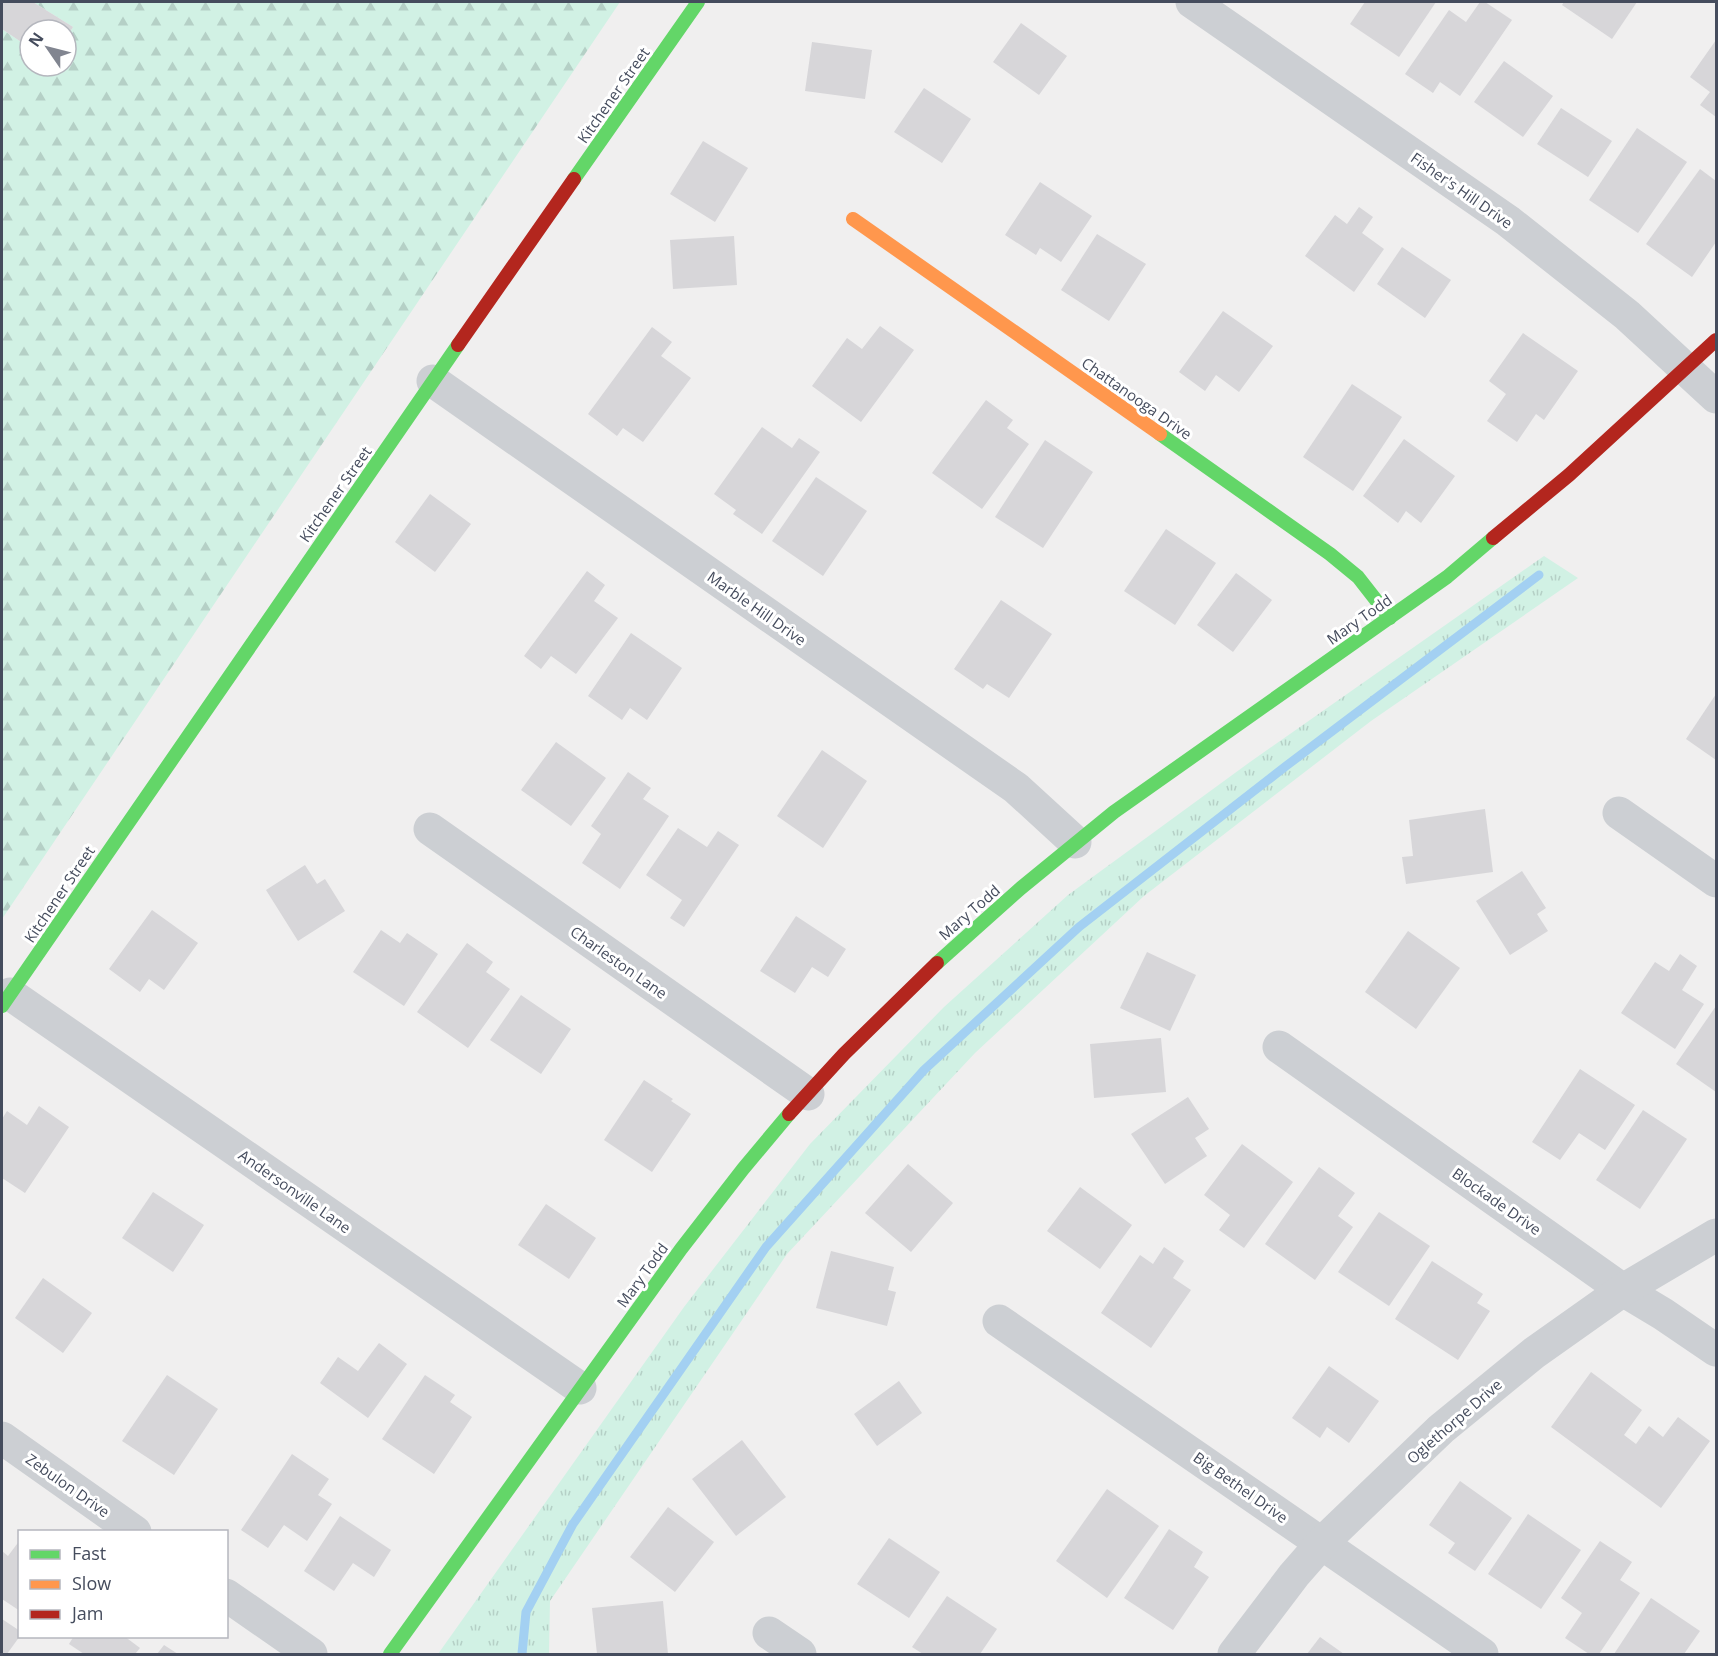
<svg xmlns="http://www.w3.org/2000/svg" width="1718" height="1656" font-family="'Open Sans',sans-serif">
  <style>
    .grass { fill: url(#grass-tufts) }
    .forest { fill: url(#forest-firs) }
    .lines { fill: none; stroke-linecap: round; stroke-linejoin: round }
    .stream { stroke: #a3d0f2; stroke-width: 9 }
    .building { fill: #d7d6d9 }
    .street { stroke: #cccfd3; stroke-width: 33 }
    .fast { stroke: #63d668; stroke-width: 14 }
    .slow { stroke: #ff974d; stroke-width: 14 }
    .jam { stroke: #b3261e; stroke-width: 14 }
    .labels { text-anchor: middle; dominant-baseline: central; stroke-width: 6; stroke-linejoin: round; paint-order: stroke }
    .street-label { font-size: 15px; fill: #454c5d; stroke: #fff }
  </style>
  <defs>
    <pattern id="grass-tufts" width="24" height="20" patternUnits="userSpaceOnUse" patternTransform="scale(1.5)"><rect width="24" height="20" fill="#d1f1e4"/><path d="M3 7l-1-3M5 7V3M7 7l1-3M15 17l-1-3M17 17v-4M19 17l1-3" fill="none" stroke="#b5d0c6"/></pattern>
    <pattern id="forest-firs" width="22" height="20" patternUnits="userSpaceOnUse" patternTransform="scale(1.5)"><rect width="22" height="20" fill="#d1f1e4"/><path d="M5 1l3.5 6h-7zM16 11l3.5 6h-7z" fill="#b5d0c6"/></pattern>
  </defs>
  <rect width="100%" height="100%" fill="#f0efef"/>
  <polygon class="grass" points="1544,556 1578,578 1371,721 1144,896 975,1053 787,1254 550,1601 549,1654 438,1654 684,1307 810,1144 944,1007 1068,895 1250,762"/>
  <polygon class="forest" points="33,2 620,2 2,919 2,29 30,48 30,66 66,66 66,38 73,27"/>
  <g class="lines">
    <polyline class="stream" points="522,1654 526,1612 573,1524 766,1247 924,1070 1079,927 1286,766 1539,575"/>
  </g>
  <g class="building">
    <polygon points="2,2 33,2 73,27 66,38 66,30 30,30 30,48 2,29"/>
    <polygon points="1365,2 1436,2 1399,57 1350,24"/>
    <polygon points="1480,2 1485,2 1512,20 1460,96 1440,82 1433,93 1405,74 1449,10 1466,22"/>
    <polygon points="1564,2 1637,2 1612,39 1562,5"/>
    <polygon points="1021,23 1067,56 1039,95 993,62"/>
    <polygon points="1716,40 1716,117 1700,105 1710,92 1690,77"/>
    <polygon points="812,42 872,50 865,99 805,91"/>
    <polygon points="1504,61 1553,96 1523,137 1474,102"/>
    <polygon points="924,88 971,119 942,163 894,132"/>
    <polygon points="1561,108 1612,141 1588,177 1537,144"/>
    <polygon points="1637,128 1687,162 1638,233 1589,200"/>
    <polygon points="703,141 748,168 715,222 670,194"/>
    <polygon points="1700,169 1716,181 1716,242 1692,277 1646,244"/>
    <polygon points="1040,182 1092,216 1061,262 1040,248 1036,255 1005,235"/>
    <polygon points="1359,207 1373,217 1362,233 1384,249 1354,292 1305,256 1335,215 1347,224"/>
    <polygon points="1097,234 1146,264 1109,321 1061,290"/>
    <polygon points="734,236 737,285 673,289 670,240"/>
    <polygon points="1402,247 1451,280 1425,318 1377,284"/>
    <polygon points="1223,311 1273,346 1239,392 1216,375 1205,391 1179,372"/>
    <polygon points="880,326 914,350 861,422 812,386 847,338 862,349"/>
    <polygon points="652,327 672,342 661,356 691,378 643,442 623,428 617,436 588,414"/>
    <polygon points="1523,333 1578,371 1544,420 1536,414 1517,442 1487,421 1506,394 1489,381"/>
    <polygon points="1352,384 1402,417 1353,491 1303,457"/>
    <polygon points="986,400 1013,420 1007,428 1029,444 982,509 932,473"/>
    <polygon points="762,427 792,448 799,438 820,452 762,534 733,514 736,510 714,494"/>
    <polygon points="1404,439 1455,476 1421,523 1406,511 1398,523 1363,496"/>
    <polygon points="1045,440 1093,472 1043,548 995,517"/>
    <polygon points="816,477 867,511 823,576 772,541"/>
    <polygon points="430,494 471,524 435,572 395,542"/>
    <polygon points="1166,529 1216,563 1175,625 1124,591"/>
    <polygon points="587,571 605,585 594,601 618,618 576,674 551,656 541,669 524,656"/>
    <polygon points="1236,573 1272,600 1233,652 1197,625"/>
    <polygon points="1001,600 1052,634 1009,698 987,684 983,689 954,669"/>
    <polygon points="631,633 682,668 647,720 630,708 622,720 588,696"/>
    <polygon points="1716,694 1716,760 1686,739"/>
    <polygon points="556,742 606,778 571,826 521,790"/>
    <polygon points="822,750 867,781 823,848 777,816"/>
    <polygon points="628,772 651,788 643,799 669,816 620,889 582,863 601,834 591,826"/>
    <polygon points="1485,809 1493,872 1406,884 1402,857 1413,856 1409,820"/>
    <polygon points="678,828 707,847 718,831 739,845 684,927 670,918 682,900 646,875"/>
    <polygon points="305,865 317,884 325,879 345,911 298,941 266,890"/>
    <polygon points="1522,871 1546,908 1537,914 1548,931 1510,955 1476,901"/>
    <polygon points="152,910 198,943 164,990 149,979 140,992 109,969"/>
    <polygon points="796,916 846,949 828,977 812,967 795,993 760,971"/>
    <polygon points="381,930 400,943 407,933 438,954 404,1006 353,972"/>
    <polygon points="1408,931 1460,968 1416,1029 1365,992"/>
    <polygon points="467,943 493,962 486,972 510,989 468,1048 417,1012"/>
    <polygon points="1147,952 1196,975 1170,1031 1120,1008"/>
    <polygon points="1680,954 1697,966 1682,990 1704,1004 1675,1049 1621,1013 1655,962 1669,971"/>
    <polygon points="521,995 571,1029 541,1074 490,1040"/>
    <polygon points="1716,1006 1716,1092 1676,1064"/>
    <polygon points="1161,1038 1166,1092 1094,1098 1090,1044"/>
    <polygon points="1580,1069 1635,1105 1605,1150 1579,1133 1560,1160 1532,1142"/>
    <polygon points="644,1080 673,1099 671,1101 691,1114 652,1172 604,1140"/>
    <polygon points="1188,1097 1209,1129 1195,1138 1207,1156 1165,1184 1131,1134"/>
    <polygon points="39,1106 69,1127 25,1193 2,1178 2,1119 7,1111 27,1125"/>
    <polygon points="1643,1110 1687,1139 1640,1209 1596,1180"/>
    <polygon points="1242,1144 1293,1182 1244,1248 1219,1230 1230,1215 1204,1195"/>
    <polygon points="908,1164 953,1203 911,1252 865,1213"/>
    <polygon points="1319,1167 1355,1193 1338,1216 1353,1227 1315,1280 1265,1244"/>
    <polygon points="1080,1187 1132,1225 1100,1269 1047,1231"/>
    <polygon points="153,1192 204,1225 173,1272 122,1238"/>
    <polygon points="546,1204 596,1238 569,1279 518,1245"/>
    <polygon points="1379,1212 1430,1246 1389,1306 1338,1272"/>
    <polygon points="1164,1247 1184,1261 1173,1278 1191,1290 1151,1348 1101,1313 1140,1255 1153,1264"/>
    <polygon points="831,1251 894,1267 888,1290 896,1292 887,1326 816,1308"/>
    <polygon points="1432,1261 1483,1294 1477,1303 1490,1311 1458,1360 1395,1319"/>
    <polygon points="43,1278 92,1313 63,1353 15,1318"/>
    <polygon points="379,1343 407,1364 368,1418 320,1383 338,1357 358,1371"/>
    <polygon points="1329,1366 1379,1401 1349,1443 1327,1427 1320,1438 1292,1418"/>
    <polygon points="1591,1372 1642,1410 1624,1435 1636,1444 1649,1426 1663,1437 1678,1417 1710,1441 1661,1508 1551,1427"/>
    <polygon points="167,1375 218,1409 174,1475 122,1441"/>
    <polygon points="425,1375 455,1395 450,1402 472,1417 434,1474 382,1439"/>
    <polygon points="899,1381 922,1413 877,1446 854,1414"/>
    <polygon points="742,1440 786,1497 736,1536 692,1479"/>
    <polygon points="292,1454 329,1479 318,1495 332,1504 307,1541 284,1525 268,1548 241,1530"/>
    <polygon points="1460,1481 1512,1518 1475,1571 1448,1553 1455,1543 1429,1525"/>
    <polygon points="1107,1489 1159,1526 1107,1598 1056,1561"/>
    <polygon points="668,1507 714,1542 675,1592 630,1557"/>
    <polygon points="1528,1514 1581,1550 1541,1609 1488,1574"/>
    <polygon points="340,1516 391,1550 374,1577 353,1563 334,1591 304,1571"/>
    <polygon points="1169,1529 1203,1552 1194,1567 1209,1577 1173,1630 1124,1598"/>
    <polygon points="889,1538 940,1572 909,1618 857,1584"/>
    <polygon points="20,1540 20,1611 2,1599 2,1551 8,1556"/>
    <polygon points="1600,1541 1632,1562 1620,1580 1640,1593 1599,1654 1589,1654 1565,1638 1582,1613 1561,1598"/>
    <polygon points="947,1596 997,1629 980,1654 923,1654 912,1647"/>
    <polygon points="1651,1598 1700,1631 1684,1654 1614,1654"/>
    <polygon points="663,1601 668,1654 597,1654 592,1608"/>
    <polygon points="2,1619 20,1631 20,1636 7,1654 2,1654"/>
    <polygon points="74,1636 124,1636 140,1648 135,1654 84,1654 69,1644"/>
    <polygon points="1320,1637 1344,1654 1307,1654"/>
    <polygon points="164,1645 178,1654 157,1654"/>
  </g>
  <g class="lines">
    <g class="street">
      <polyline points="1192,2 1508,221 1627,315 1716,397"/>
      <polyline points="433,381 1016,788 1075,842"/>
      <polyline points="1619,813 1716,881"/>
      <polyline points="430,829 808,1094"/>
      <polyline points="10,994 580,1388"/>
      <polyline points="1279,1047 1623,1290 1663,1314 1716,1350"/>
      <polyline points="999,1321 1482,1654"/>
      <polyline points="2,1438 135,1532"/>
      <polyline points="226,1595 311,1654"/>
      <polyline points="769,1633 800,1654"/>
      <polyline points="1234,1654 1294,1575 1322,1543 1441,1429 1534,1353 1623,1290 1716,1235"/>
    </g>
    <g class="fast">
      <polyline points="574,179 698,2"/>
      <polyline points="1160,434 1330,554 1358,577 1390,618"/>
      <polyline points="937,963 1021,888 1114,812 1447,577 1493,538"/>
      <polyline points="2,1006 458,345"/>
      <polyline points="390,1654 681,1249 743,1169 789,1114"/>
    </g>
    <polyline class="slow" points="853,219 1160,434"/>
    <g class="jam">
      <polyline points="458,345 574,179"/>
      <polyline points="1493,538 1569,475 1716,340"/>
      <polyline points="789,1114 844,1054 937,963"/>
    </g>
  </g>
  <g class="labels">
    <g class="street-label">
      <text transform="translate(613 95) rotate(-55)">Kitchener Street</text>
      <text transform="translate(1462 190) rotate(35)">Fisher's Hill Drive</text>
      <text transform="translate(1137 398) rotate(35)">Chattanooga Drive</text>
      <text transform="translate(335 494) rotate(-55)">Kitchener Street</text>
      <text transform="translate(757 608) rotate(35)">Marble Hill Drive</text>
      <text transform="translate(1359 619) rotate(-35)">Mary Todd</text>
      <text transform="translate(59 894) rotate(-56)">Kitchener Street</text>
      <text transform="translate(969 912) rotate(-41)">Mary Todd</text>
      <text transform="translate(619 962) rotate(35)">Charleston Lane</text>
      <text transform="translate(295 1191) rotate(35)">Andersonville Lane</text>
      <text transform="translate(1497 1201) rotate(35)">Blockade Drive</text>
      <text transform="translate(642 1275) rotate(-54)">Mary Todd</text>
      <text transform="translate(1454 1421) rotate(-41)">Oglethorpe Drive</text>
      <text transform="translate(68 1485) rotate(35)">Zebulon Drive</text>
      <text transform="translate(1241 1487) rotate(35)">Big Bethel Drive</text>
    </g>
  </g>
  <rect width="1718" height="1656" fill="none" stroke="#454c5d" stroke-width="6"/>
  <rect x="18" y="1530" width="210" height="108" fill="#ffffff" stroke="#b5b7be" stroke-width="1.5"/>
  <rect x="30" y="1550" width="30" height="9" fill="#63d668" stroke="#b5b7be" stroke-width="1.5"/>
  <text x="72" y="1560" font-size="18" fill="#454c5d">Fast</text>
  <rect x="30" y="1580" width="30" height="9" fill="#ff974d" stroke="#b5b7be" stroke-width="1.5"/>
  <text x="72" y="1590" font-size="18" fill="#454c5d">Slow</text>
  <rect x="30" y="1610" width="30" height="9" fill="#b3261e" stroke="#b5b7be" stroke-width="1.5"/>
  <text x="72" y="1620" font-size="18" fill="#454c5d">Jam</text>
  <g transform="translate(48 48) rotate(305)"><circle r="28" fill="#ffffff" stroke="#b5b7be" stroke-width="1.5"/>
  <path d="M0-4.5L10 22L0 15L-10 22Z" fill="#818590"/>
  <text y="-9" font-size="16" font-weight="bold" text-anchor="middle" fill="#454c5d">N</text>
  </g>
</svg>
